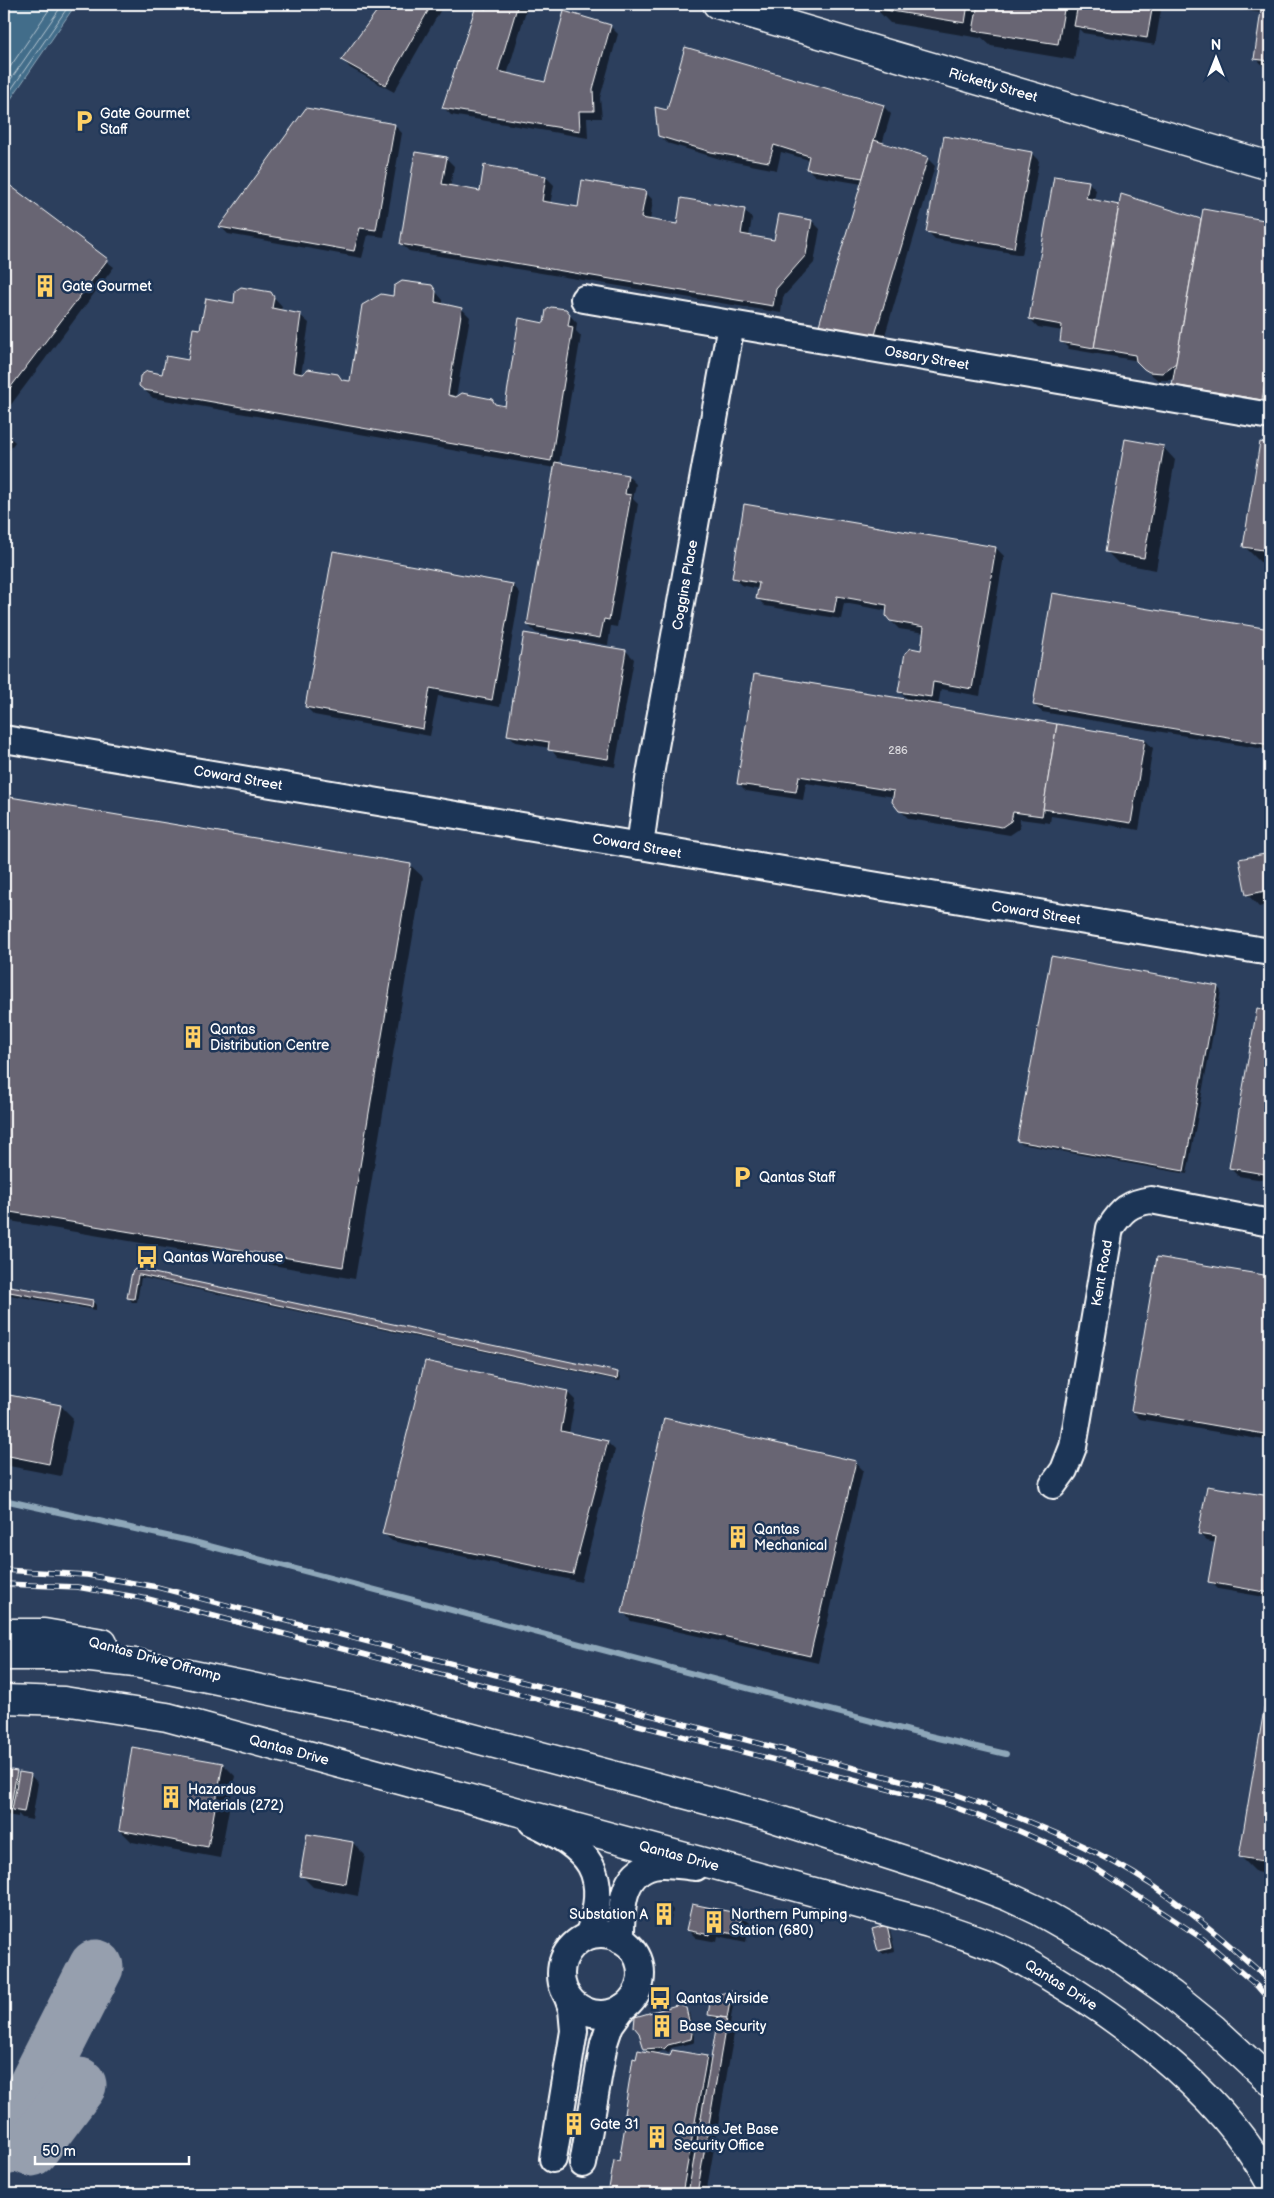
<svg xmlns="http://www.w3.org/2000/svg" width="1274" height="2198" font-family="'Balsamiq Sans',sans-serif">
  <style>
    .water { fill: #436d8a; stroke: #8ea7b9 }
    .shadow { fill: #0007 }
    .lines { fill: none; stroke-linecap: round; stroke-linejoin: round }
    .shore { stroke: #b4c5d0; stroke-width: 1 }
    .stream { stroke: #8ea7b9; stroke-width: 6 }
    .taxiway { stroke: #969fae; stroke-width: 55 }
    .building { fill: #686573; stroke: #fff }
    .minor-casing { stroke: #fff; stroke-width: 30 }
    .major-casing { stroke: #fff; stroke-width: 31 }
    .highway-casing { stroke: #fff; stroke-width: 31 }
    .minor { stroke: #1d3557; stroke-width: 26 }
    .major { stroke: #1d3557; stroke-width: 28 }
    .highway { stroke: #1d3557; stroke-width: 28 }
    .rail-casing { stroke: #fff; stroke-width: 5.5 }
    .rail { stroke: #1d3557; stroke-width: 4; stroke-dasharray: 11; stroke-linecap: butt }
    .labels { text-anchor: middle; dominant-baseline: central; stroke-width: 5; stroke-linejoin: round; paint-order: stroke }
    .number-label { font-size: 11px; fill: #d9d8dc }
    .street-label { font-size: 14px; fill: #fff; stroke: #1d3557 }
    .poi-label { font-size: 14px; fill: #fff; stroke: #1d3557; text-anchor: start }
  </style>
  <rect width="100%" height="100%" fill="#2c3f5d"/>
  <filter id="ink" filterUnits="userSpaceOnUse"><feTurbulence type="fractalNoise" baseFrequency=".02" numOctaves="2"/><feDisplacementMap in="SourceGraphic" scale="10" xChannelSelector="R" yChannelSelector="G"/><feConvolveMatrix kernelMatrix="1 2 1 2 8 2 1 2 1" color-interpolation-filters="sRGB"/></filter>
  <g filter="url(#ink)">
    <polygon class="water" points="4,4 76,4 4,109"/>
    <g class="shadow">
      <polygon points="383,4 444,4 394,92 350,68 343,60"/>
      <polygon points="489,4 523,4 527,7 507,75 545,84 610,26 618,34 600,98 602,118 587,118 588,138 451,115 443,107"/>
      <polygon points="874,4 1162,4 1155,45 1083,33 1079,29 1074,60 991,46 981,37 980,38 890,23 874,7"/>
      <polygon points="1205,4 1270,4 1270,73 1256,58 1262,13"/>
      <polygon points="883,106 891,114 882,144 927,158 935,166 883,342 828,332 821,324 862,184 815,176 807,168 809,160 781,152 777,170 720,159 667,143 659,135 668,111"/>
      <polygon points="394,125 402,133 384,237 368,235 362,258 228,234 221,227"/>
      <polygon points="1031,153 1039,161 1022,255 935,239 927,231"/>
      <polygon points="446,158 454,166 450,187 481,192 546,177 554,185 550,204 579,208 645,192 653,200 650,221 678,225 744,210 752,218 749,236 775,241 812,221 820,229 814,263 783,297 781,313 409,251 401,244"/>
      <polygon points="4,182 114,267 4,414"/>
      <polygon points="1088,182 1096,190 1094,201 1202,222 1204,210 1270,222 1270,420 1197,408 1173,384 1174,378 1170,380 1158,380 1149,373 1139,361 1069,349 1061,341 1063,331 1038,327 1030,319"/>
      <polygon points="431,286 443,300 443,305 462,309 470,317 456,398 491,400 497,406 506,407 545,324 565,310 577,323 576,331 581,336 559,464 628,476 636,484 633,499 638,504 617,627 611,626 608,645 536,633 528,625 555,468 153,398 140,386 189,361 201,330 235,305 270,293 282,306 281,311 301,316 309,323 301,375 337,375 344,382 351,382 394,297"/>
      <polygon points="4,432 15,442 4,457"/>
      <polygon points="1261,443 1270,445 1270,564 1260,562 1244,546"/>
      <polygon points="1163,447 1175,460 1156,570 1118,563 1106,551"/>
      <polygon points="996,548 1004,556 980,696 941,689 938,706 1145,740 1153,748 1139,830 1051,816 1050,823 1020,819 1019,829 1010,835 909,819 900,810 894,797 806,783 803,800 746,791 738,783 909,701 899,691 922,651 925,633 899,629 891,621 888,611 844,603 841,619 765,606 757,598 759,589 741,585 733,577"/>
      <polygon points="513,585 520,593 500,707 438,696 430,736 314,715 306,707"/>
      <polygon points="1053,594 1270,630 1270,750 1042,712 1034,705"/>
      <polygon points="626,651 634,659 615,767 557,757 550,748 516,742 508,734"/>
      <polygon points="4,797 410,865 423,877 355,1279 4,1220"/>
      <polygon points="1270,854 1270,904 1259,907 1247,894 1240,860"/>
      <polygon points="1217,987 1221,991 1187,1174 1021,1144 1018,1140"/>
      <polygon points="1258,1009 1270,1011 1270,1181 1238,1176 1230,1168"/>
      <polygon points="1158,1258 1270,1277 1270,1441 1140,1419 1132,1411"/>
      <polygon points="133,1273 618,1373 621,1377 620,1381 144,1278 141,1278 137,1302 132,1302 129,1298"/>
      <polygon points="4,1286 93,1302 96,1305 96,1310 4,1294"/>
      <polygon points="567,1392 575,1400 569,1434 607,1442 615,1450 581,1582 392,1541 384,1534"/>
      <polygon points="4,1395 61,1406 73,1418 61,1476 4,1465"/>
      <polygon points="855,1462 863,1470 818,1663 631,1621 624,1613"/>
      <polygon points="1208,1487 1270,1497 1270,1598 1218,1589 1210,1581 1216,1543 1207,1541 1199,1534"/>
      <polygon points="1270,1681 1270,1875 1256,1872 1240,1856"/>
      <polygon points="223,1764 235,1776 220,1858 132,1842 120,1830"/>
      <polygon points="4,1772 5,1773 16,1772 20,1776 30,1775 38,1783 32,1820 22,1818 18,1814 18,1817 7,1815 4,1812"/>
      <polygon points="353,1843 365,1855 358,1896 313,1887 301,1875"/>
      <polygon points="693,1905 742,1916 750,1923 746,1942 718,1936 717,1942 696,1938 688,1930"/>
      <polygon points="669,1906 673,1910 670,1924 664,1922 660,1919"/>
      <polygon points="887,1927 890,1930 895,1951 883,1954 879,1951"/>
      <polygon points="732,1992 735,1996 730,2023 735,2028 706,2194 609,2194 615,2162 620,2162 628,2116 625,2113 637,2060 650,2054 644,2047 681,2006 689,2013 695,2041 693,2043 671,2048 669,2052 663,2051 650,2054 671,2057 707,2057 712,2062 719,2019 713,2018 709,2014 712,1997"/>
    </g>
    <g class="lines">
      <g class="shore">
        <polyline points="4,76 53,4"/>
        <polyline points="4,89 63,4"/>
        <polyline points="4,100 70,4"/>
      </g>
      <polyline class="stream" points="4,1500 194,1542 913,1732 1006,1754"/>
      <g class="taxiway">
        <polyline points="4,2148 96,1967"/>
        <polyline points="31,2149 79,2085"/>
      </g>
    </g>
    <g class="building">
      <polygon points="382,4 432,4 386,85 341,60"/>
      <polygon points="487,4 518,4 498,71 545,82 564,11 611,25 593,89 594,111 579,111 580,131 442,108 476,6 486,9"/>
      <polygon points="873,4 968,4 965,23 873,8"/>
      <polygon points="978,4 1065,4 1058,44 973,31"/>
      <polygon points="1078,4 1153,4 1147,38 1074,26"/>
      <polygon points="1262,4 1270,4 1270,61 1254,59"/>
      <polygon points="685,47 884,105 863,178 806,169 809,156 774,145 769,162 711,152 658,136 655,107 667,110"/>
      <polygon points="306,108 395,124 376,230 360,228 354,251 219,227"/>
      <polygon points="944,136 1032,152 1014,248 926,232"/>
      <polygon points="874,140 928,157 875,335 819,325"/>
      <polygon points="415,152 447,157 442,184 480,191 484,165 546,176 542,201 578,207 582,180 646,191 641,218 677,224 681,198 745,209 741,234 774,240 779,214 812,220 806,255 776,289 773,306 400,244"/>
      <polygon points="1054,176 1089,181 1086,198 1119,205 1094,348 1060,342 1062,325 1029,319"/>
      <polygon points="4,181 108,259 4,396"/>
      <polygon points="1121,194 1201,219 1176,363 1162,373 1149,372 1144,369 1136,361 1135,355 1094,348"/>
      <polygon points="1203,209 1270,221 1270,355 1262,400 1172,385"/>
      <polygon points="402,281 432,285 436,291 435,302 462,308 448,395 456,397 462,393 492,399 495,404 505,406 519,318 544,323 546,310 551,307 566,309 570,314 568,326 573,327 551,461 144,390 139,386 140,376 147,371 162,374 166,356 188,360 193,328 200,329 206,298 234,303 235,291 241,287 271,292 274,297 272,308 301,314 293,372 302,374 308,369 338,374 342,380 350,381 362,305 381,294 393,296 394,286"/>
      <polygon points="1125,439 1164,446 1144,558 1105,552"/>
      <polygon points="1260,442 1270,444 1270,551 1243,547"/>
      <polygon points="555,462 628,475 625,494 631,495 609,620 604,619 600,638 527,625"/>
      <polygon points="744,504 996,547 972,689 933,682 931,697 898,692 905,653 911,648 921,650 924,627 890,621 886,616 887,605 837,596 834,612 756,599 759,583 732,578"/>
      <polygon points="333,551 513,584 492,700 430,688 423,729 305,707"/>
      <polygon points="1052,593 1270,629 1270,745 1033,705"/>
      <polygon points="524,633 626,650 608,759 548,750 549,742 507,735"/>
      <polygon points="754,674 1057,724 1042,816 1013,812 1011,821 1002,827 899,811 892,802 894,791 799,776 796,792 737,784"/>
      <polygon points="1057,724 1145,739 1131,823 1043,809"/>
      <polygon points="4,796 411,864 343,1267 4,1211"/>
      <polygon points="1270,853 1270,890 1246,895 1239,859"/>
      <polygon points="1051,956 1218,986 1184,1171 1017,1141"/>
      <polygon points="1257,1008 1270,1010 1270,1175 1229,1168"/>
      <polygon points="1157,1257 1270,1276 1270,1435 1131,1411"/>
      <polygon points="135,1269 618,1372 617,1379 140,1275 138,1275 134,1299 127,1298 132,1272"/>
      <polygon points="4,1285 93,1300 92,1307 4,1291"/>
      <polygon points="425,1361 568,1391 561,1431 608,1441 573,1574 382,1534"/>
      <polygon points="4,1394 61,1405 49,1464 4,1455"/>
      <polygon points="664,1418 856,1461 810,1656 622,1613"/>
      <polygon points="1207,1486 1270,1496 1270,1593 1208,1582 1216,1537 1198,1534"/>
      <polygon points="1270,1674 1270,1862 1239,1857"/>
      <polygon points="132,1747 223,1763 208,1847 119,1830"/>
      <polygon points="5,1769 17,1771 10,1810 4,1809"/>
      <polygon points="19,1772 31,1774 24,1812 12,1810"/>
      <polygon points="307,1834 353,1842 346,1884 300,1876"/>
      <polygon points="662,1904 670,1905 666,1921 659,1919"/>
      <polygon points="692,1904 742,1914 738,1935 711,1929 710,1935 686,1930"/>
      <polygon points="887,1925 892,1948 878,1951 872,1929"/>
      <polygon points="732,1991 727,2018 708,2015 711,1996"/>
      <polygon points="680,2004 686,2008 692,2033 691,2039 668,2045 664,2049 658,2048 644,2049 639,2033 634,2027 635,2017"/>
      <polygon points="718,2017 727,2018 697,2194 688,2194"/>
      <polygon points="638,2050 670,2056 672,2050 707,2056 682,2194 608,2194 614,2160 619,2161 627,2114 624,2114 633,2058 636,2059"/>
      <polygon points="571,2118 579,2119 577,2131 569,2129"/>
    </g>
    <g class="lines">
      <defs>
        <g id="minor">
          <polyline points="584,299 1270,416"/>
          <polyline points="4,739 1270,952"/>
          <polyline points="640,846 649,780 731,325"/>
          <path d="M 1053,1485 L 1064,1470 L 1073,1447 L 1110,1228 C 1122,1210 1129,1203 1151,1200 L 1270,1223"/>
          <path d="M 532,1822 C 589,1848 612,1873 588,1936"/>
          <circle cx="601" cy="1974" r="40"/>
          <path d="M 621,1940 C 621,1912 620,1873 653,1865 C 666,1862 683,1866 696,1867"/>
          <polyline points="553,2159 574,2031 572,2009 567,1995"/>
          <polyline points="583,2164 604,2043 610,2025 623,2007"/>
        </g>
        <polyline id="major" points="717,4 1270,166"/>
        <g id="highway">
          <polyline points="4,1633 44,1633 103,1643"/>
          <polyline points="4,1656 73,1656 135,1663 378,1713 767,1816 942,1872 1009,1897 1039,1911 1111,1952 1172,1995 1214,2029 1270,2081"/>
          <path d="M 4,1699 L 64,1701 L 167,1717 L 929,1923 C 956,1933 989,1942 1014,1956 C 1108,2008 1218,2086 1270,2182"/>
        </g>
      </defs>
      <use href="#minor" class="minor-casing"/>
      <use href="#major" class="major-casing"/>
      <use href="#highway" class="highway-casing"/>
      <use href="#minor" class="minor"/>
      <use href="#major" class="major"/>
      <use href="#highway" class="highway"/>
      <defs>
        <g id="rail">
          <path d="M 4,1570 L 87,1575 L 157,1587 L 954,1794 C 1024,1818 1093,1846 1155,1887 C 1196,1915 1233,1948 1270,1981"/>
          <polyline points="4,1584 77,1587 148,1599 946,1804 1019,1831 1080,1858 1203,1939 1257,1986 1270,2001"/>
        </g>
      </defs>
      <use href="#rail" class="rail-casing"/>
      <use href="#rail" class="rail"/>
    </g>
  </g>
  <defs>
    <symbol id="parking-bare" viewBox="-9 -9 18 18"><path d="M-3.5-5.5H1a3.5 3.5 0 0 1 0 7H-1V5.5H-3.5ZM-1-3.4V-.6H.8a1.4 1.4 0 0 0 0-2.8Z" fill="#ffd166" stroke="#1d3557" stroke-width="2.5" paint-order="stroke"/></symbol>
    <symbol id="building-bare" viewBox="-9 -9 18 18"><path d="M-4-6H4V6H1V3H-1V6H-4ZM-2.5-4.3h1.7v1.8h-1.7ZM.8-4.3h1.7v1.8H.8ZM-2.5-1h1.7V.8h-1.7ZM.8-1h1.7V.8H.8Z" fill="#ffd166" stroke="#1d3557" stroke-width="2.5" paint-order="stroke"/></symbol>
    <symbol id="bus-bare" viewBox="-9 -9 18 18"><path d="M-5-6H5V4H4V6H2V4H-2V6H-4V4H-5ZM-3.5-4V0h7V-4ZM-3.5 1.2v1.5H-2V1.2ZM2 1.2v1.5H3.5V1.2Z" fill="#ffd166" stroke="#1d3557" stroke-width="2.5" paint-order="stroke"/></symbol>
  </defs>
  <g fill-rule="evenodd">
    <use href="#parking-bare" x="68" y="105" width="32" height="32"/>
    <use href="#building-bare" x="29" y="270" width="32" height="32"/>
    <use href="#building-bare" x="177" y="1021" width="32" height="32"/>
    <use href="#parking-bare" x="726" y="1161" width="32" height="32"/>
    <use href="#bus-bare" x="131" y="1241" width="32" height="32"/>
    <use href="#building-bare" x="722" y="1521" width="32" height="32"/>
    <use href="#building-bare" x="155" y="1781" width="32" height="32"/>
    <use href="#building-bare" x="648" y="1898" width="32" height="32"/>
    <use href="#building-bare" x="698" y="1906" width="32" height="32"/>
    <use href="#bus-bare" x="644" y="1982" width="32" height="32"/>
    <use href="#building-bare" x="646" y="2010" width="32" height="32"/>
    <use href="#building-bare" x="558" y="2108" width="32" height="32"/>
    <use href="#building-bare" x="641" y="2121" width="32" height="32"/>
  </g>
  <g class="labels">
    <g class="number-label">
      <text x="898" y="750">286</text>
    </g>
    <g class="street-label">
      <text transform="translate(993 85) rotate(16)">Ricketty Street</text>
      <text transform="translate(927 358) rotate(10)">Ossary Street</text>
      <text transform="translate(685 585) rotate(-80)">Coggins Place</text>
      <text transform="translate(238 778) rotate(10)">Coward Street</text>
      <text transform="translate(637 846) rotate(10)">Coward Street</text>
      <text transform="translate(1036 913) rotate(9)">Coward Street</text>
      <text transform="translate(1102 1273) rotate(-80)">Kent Road</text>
      <text transform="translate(155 1659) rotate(15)">Qantas Drive Offramp</text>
      <text transform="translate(289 1750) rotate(15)">Qantas Drive</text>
      <text transform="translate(679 1856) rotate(15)">Qantas Drive</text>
      <text transform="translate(1061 1985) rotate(32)">Qantas Drive</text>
    </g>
    <g class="poi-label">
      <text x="100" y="113">Gate Gourmet<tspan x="100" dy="16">Staff</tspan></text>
      <text x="62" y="286">Gate Gourmet</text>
      <text x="210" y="1029">Qantas<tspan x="210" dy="16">Distribution Centre</tspan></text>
      <text x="759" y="1177">Qantas Staff</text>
      <text x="163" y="1257">Qantas Warehouse</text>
      <text x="754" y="1529">Qantas<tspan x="754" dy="16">Mechanical</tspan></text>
      <text x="188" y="1789">Hazardous<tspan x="188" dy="16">Materials (272)</tspan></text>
      <text x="648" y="1914" text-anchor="end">Substation A</text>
      <text x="731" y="1914">Northern Pumping<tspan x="731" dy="16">Station (680)</tspan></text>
      <text x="676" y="1998">Qantas Airside</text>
      <text x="679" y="2026">Base Security</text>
      <text x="590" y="2124">Gate 31</text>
      <text x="674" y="2129">Qantas Jet Base<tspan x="674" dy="16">Security Office</tspan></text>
    </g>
  </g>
  <rect width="1274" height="2198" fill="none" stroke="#1d3557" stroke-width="20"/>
  <rect x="10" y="10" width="1254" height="2178" fill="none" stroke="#fff" stroke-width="2" filter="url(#ink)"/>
  <g transform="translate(1216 58)" stroke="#1d3557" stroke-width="4" paint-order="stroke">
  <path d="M0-4L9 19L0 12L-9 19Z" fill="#ffffff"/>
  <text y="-8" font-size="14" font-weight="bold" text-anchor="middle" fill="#ffffff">N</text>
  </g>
  <path d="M35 2156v8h154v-8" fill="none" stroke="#ffffff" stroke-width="2.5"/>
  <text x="42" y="2156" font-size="15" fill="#ffffff" stroke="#1d3557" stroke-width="4" paint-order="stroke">50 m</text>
</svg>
